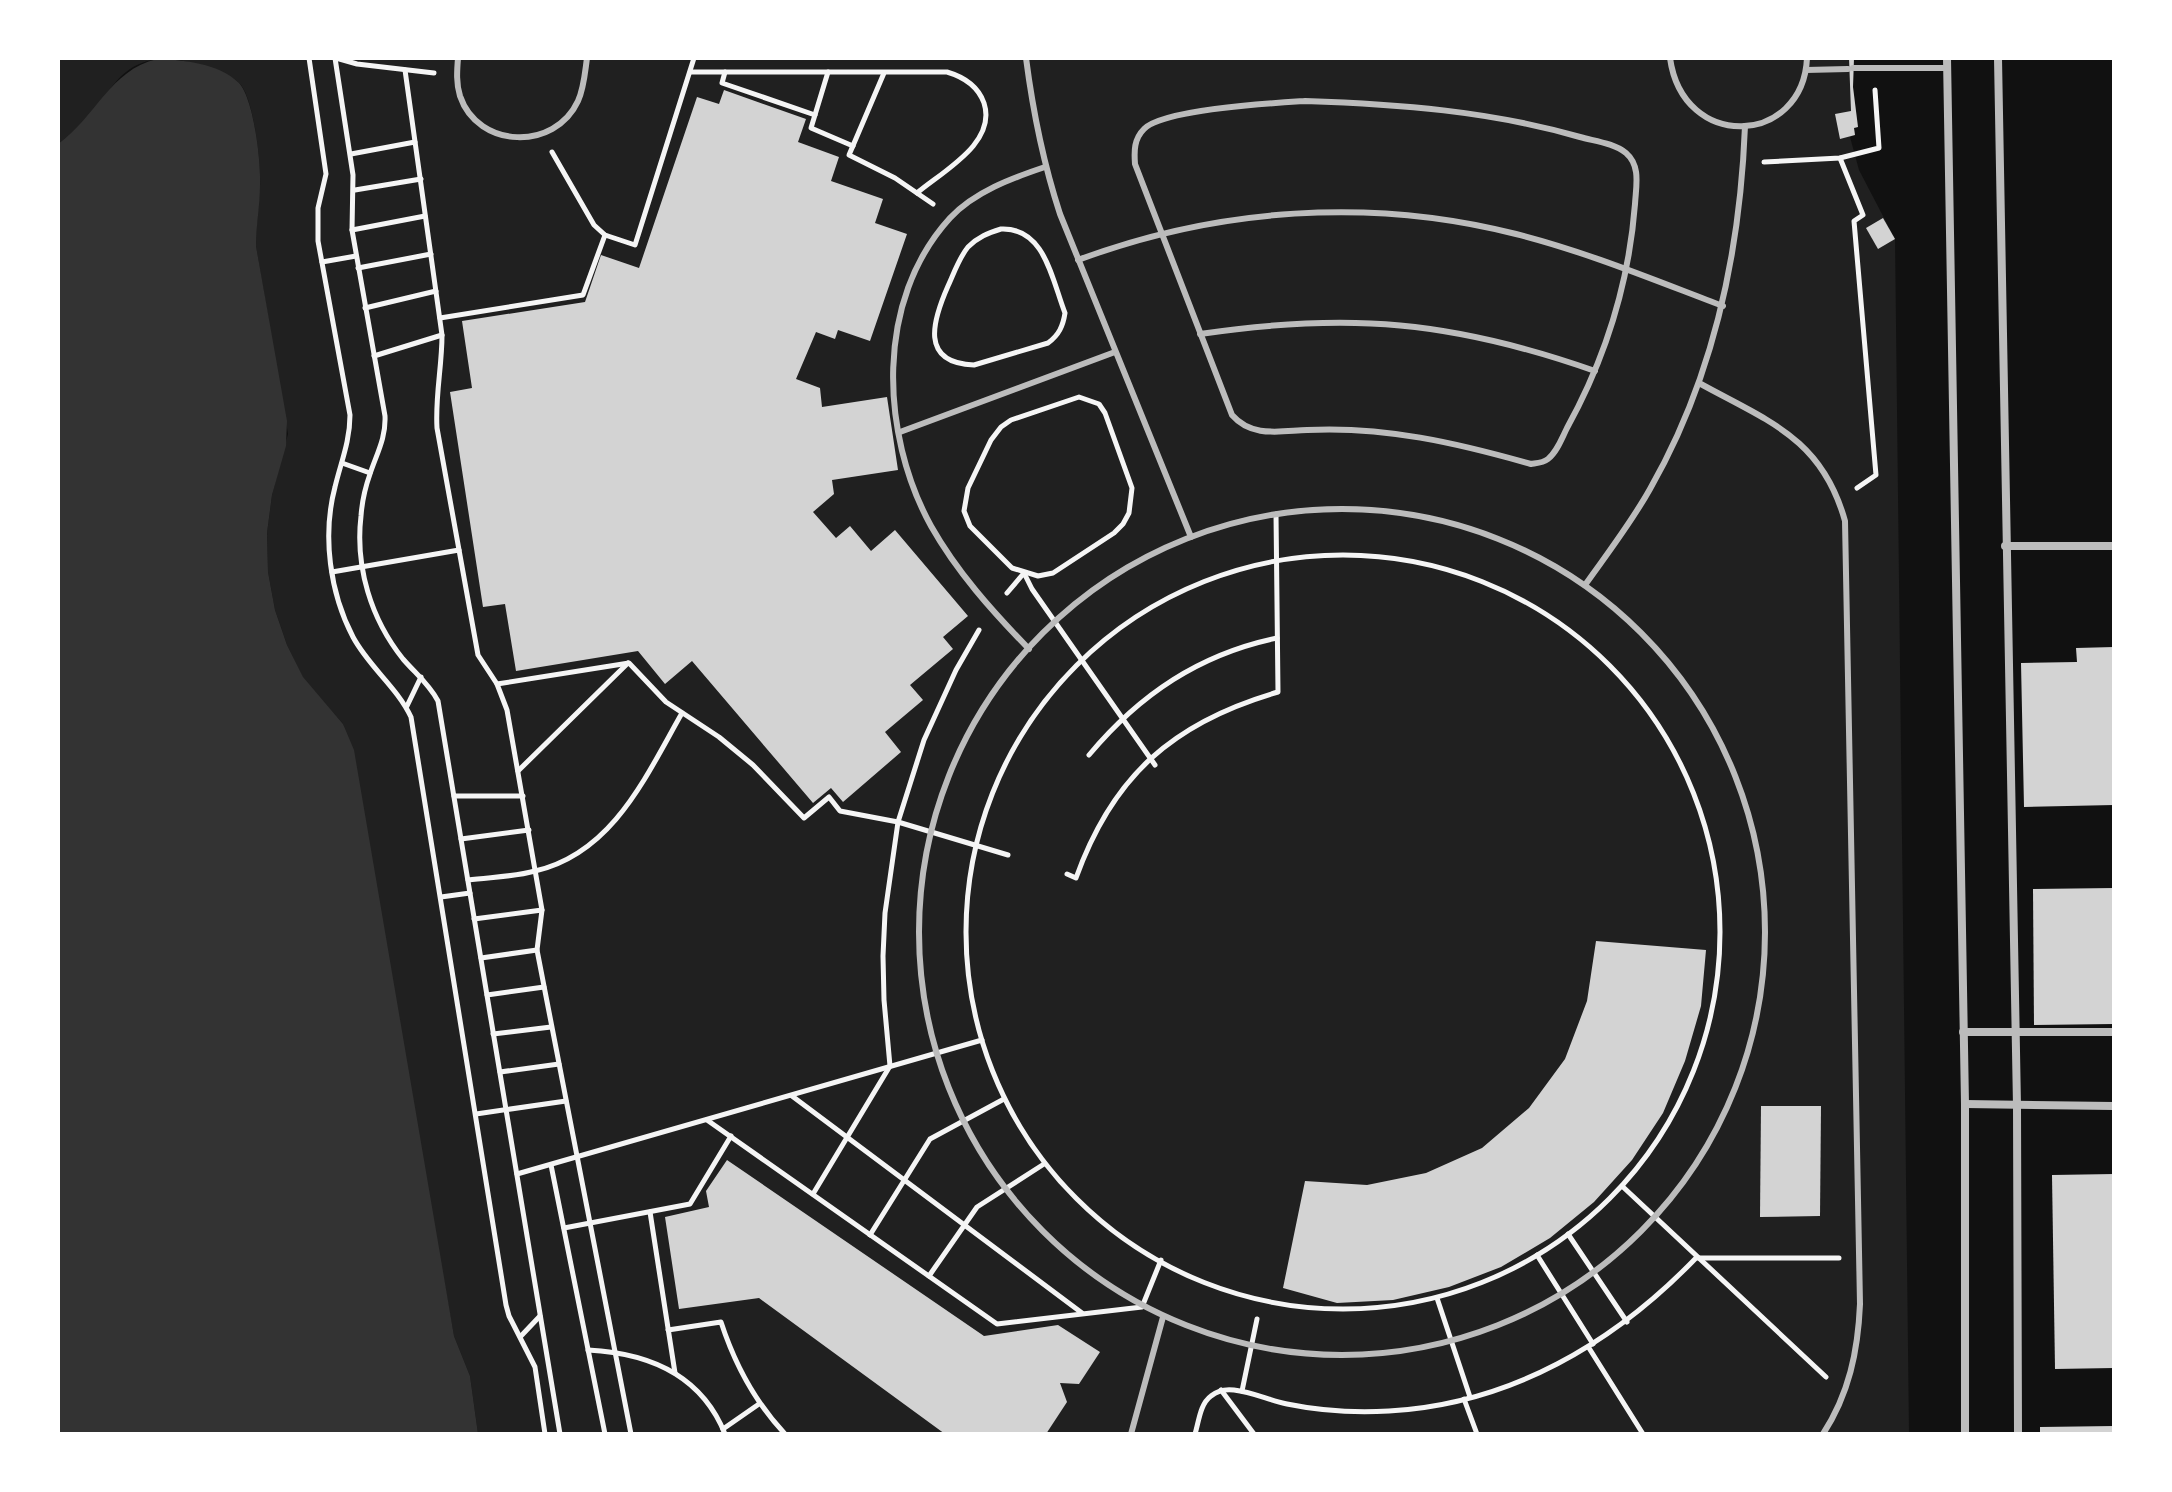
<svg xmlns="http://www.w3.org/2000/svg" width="2172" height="1492" font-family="Literata,serif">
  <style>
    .green { fill: #202020 }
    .water { fill: #333 }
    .building { fill: #d3d3d3 }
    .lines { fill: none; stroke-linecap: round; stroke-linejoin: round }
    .path { stroke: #f5f5f5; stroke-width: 5 }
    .service { stroke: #bcbcbc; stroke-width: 6 }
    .minor { stroke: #bcbcbc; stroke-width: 8 }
  </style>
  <rect width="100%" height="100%" fill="#111"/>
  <path class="green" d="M 58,58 L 1854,58 L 1853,87 L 1858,127 L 1854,128 L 1855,135 L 1850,137 L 1859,170 L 1895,239 L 1909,1434 L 478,1434 L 470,1376 L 454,1336 L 343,724 L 303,678 L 287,645 L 275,610 L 268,572 L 267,533 L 272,495 L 288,434 L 256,246 C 256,225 259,206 260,185 C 261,163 254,99 240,84 C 228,72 210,68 195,64 C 174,57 149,56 130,69 C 116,78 108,93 98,106 C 86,121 73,134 58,144 Z"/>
  <path class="water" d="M 157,59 C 183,60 219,63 239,83 C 254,99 261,162 260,185 C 260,205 256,225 256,246 L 287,421 L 286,446 L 272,495 L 267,533 L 268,572 L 275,610 L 287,645 L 303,677 L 343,724 L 354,750 L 454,1336 L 470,1376 L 478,1434 L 58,1434 L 58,144 C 96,117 110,70 157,59 Z"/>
  <g class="building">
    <polygon points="1849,58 1854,58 1853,87 1858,127 1854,128 1855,135 1840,139 1835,114 1851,111"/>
    <polygon points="724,90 806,119 798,142 839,157 831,181 883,199 875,223 907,234 870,341 838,330 835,339 816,332 796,379 820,388 822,407 887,397 898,470 832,480 834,494 813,512 836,538 850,526 871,551 895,530 968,616 943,637 953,649 910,685 923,700 885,732 901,752 843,802 831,788 813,803 692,661 665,684 638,651 516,671 505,604 483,607 450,392 472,388 462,321 585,302 601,255 639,268 697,97 719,104"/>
    <polygon points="1883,218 1895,239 1878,249 1866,228"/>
    <polygon points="2114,647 2114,805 2024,807 2021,663 2077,662 2076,648"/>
    <polygon points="2114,888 2114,1024 2034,1025 2033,889"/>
    <polygon points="1596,941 1706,950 1701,1006 1685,1061 1663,1113 1632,1160 1594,1202 1550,1238 1501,1267 1449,1287 1393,1300 1337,1303 1283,1288 1305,1181 1367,1185 1426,1173 1482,1148 1529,1108 1565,1059 1587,1001"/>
    <polygon points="1761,1106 1821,1106 1820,1216 1760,1217"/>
    <polygon points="727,1160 984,1336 1058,1325 1100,1352 1079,1384 1060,1383 1067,1402 1046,1434 945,1434 759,1298 679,1309 665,1217 709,1207 706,1191"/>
    <polygon points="2114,1174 2114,1368 2055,1369 2052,1175"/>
    <polygon points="2114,1426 2114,1434 2040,1434 2040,1427"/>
  </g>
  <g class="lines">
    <g class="path">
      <path d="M 309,58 L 326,174 L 318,208 L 318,241 L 350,415 C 350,441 341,462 335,487 C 322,536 330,593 353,637 C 369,667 397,687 411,717 L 506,1305 L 509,1316 L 535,1367 L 545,1434"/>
      <path d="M 335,58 L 353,175 L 352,230 L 385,416 C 386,438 377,453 370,474 C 365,488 362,502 361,516 C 355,567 371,619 403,659 C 416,674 429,684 438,701 L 560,1434"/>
      <polyline points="336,58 357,64 434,73"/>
      <path d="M 405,70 L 442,335 C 442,367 435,396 437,428 L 478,655 L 497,684 L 507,710 L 542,910 L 537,950 L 631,1434"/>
      <path d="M 691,72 L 947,72 C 964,77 978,86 984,103 C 997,143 943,171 917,193"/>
      <polyline points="725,72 722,83 815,115"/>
      <polyline points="828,72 811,128 853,146"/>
      <polyline points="884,73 849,155 895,178 933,204"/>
      <polyline points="552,152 594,225 605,235 635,245 694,58"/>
      <polyline points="351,154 415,142"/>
      <polyline points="1840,158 1863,215 1854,221 1876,475 1857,488"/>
      <polyline points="1764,162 1840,158 1879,148 1875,90"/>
      <polyline points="355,190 421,179"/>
      <path d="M 1001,229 C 1045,227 1052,280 1065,313 C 1063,326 1059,335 1048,343 L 974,365 C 919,363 933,320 948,286 C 954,273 959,258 968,247 C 978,237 988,233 1001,229 Z"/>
      <polyline points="352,230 425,216"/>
      <polyline points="322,262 356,256"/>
      <polyline points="358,268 431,254"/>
      <polyline points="365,308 436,291"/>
      <polyline points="440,318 583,295 605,235"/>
      <polyline points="374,356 442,335"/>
      <polygon points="1079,397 1099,404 1105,413 1132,488 1129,513 1123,524 1114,533 1053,573 1038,576 1012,568 970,526 964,511 968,488 991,440 1001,427 1011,420"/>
      <polyline points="342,463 370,473"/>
      <circle cx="1343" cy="932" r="377"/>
      <polyline points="332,572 459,550"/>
      <polyline points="1007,593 1024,573 1032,589 1155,765"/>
      <polyline points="497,684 629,663 666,702 719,737 753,765 804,818 829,797 840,811 898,822 1008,855"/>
      <polyline points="407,706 421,677"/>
      <path d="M 1089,755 C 1140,694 1200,654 1277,638"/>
      <polyline points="518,771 628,663"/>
      <polyline points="454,796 523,796"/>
      <polyline points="461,839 529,830"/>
      <path d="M 1067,874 L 1076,878 C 1113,775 1174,722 1278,692 L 1276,514"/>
      <path d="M 468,880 C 490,877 514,877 535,871 C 613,853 646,776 682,713"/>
      <polyline points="441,897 470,893"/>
      <polyline points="474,919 542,910"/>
      <polyline points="481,958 537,950"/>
      <polyline points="487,995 544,987"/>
      <polyline points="493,1034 551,1027"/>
      <polyline points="500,1072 559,1064"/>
      <polyline points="792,1096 1082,1313"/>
      <polyline points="476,1114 566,1101"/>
      <polyline points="707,1120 997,1324 1142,1307 1161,1260"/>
      <polyline points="551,1165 605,1434"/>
      <polyline points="517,1174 982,1040"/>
      <polyline points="1622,1186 1826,1377"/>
      <polyline points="813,1194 890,1066 884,1000 883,956 885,913 898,822 924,740 956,670 979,630"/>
      <polyline points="650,1212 675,1373"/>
      <polyline points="564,1228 690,1204 731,1136"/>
      <polyline points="1568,1234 1627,1322"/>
      <polyline points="870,1235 930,1139 1004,1099"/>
      <polyline points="1537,1255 1593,1344"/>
      <polyline points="929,1276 977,1207 1044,1164"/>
      <polyline points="1437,1298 1470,1397"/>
      <path d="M 668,1330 L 721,1322 C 735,1365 754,1401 785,1434"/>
      <polyline points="521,1336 540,1316"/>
      <polyline points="1589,1348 1643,1434"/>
      <path d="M 588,1350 C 648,1353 701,1374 725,1434"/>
      <polyline points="1221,1390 1254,1434"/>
      <polyline points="1242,1391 1257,1319"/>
      <polyline points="1464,1399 1477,1434"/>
      <polyline points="723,1429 759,1404"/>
      <path d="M 1195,1434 C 1199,1421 1200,1404 1211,1396 C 1217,1391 1226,1389 1234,1390 C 1252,1392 1269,1400 1287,1404 C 1321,1411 1354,1413 1389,1411 C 1511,1404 1614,1343 1696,1258 L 1839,1258"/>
    </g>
    <g class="service">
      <path d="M 458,58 C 457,71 456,83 460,96 C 478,149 555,151 578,101 C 584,88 585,72 587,58"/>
      <path d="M 1026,58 C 1033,112 1043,162 1060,214 L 1191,537"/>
      <path d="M 1670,58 C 1683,152 1803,146 1807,58"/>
      <polyline points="1853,68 1947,68"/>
      <polyline points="1806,70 1848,69"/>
      <path d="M 1305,101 C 1398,104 1490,111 1580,137 C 1594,141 1614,143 1626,153 C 1641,166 1636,186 1635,204 C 1629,282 1605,359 1567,428 C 1562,438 1557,452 1548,459 C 1543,463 1538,463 1531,464 C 1457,443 1384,426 1307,430 C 1280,431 1252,438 1232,415 L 1135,164 C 1134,151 1134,139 1144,129 C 1163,109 1274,103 1305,101 Z"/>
      <path d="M 1078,260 C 1217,208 1371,197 1516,234 C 1587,252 1654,280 1723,306"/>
      <path d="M 1200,334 C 1349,312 1453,321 1595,371"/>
      <path d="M 1699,383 C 1768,421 1822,438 1845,521 L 1860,1304 C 1858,1351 1849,1394 1823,1434"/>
      <polyline points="900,432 1115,352"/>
      <circle cx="1342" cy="932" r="423"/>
      <path d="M 1585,585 C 1607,554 1631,523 1650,489 C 1714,377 1740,254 1745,126"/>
      <path d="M 1029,649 C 992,611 957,572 931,526 C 880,433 875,300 950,218 C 974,192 1012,178 1045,167"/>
      <polyline points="1131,1434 1163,1317"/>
    </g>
    <g class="minor">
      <polyline points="1947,58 1965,1104 1965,1434"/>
      <polyline points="1998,58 2017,1106 2018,1434"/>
      <polyline points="2005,546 2114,546"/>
      <polyline points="1963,1032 2114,1032"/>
      <polyline points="1965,1104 2114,1106"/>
    </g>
  </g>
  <rect width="2172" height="1492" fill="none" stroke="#ffffff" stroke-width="120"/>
</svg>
